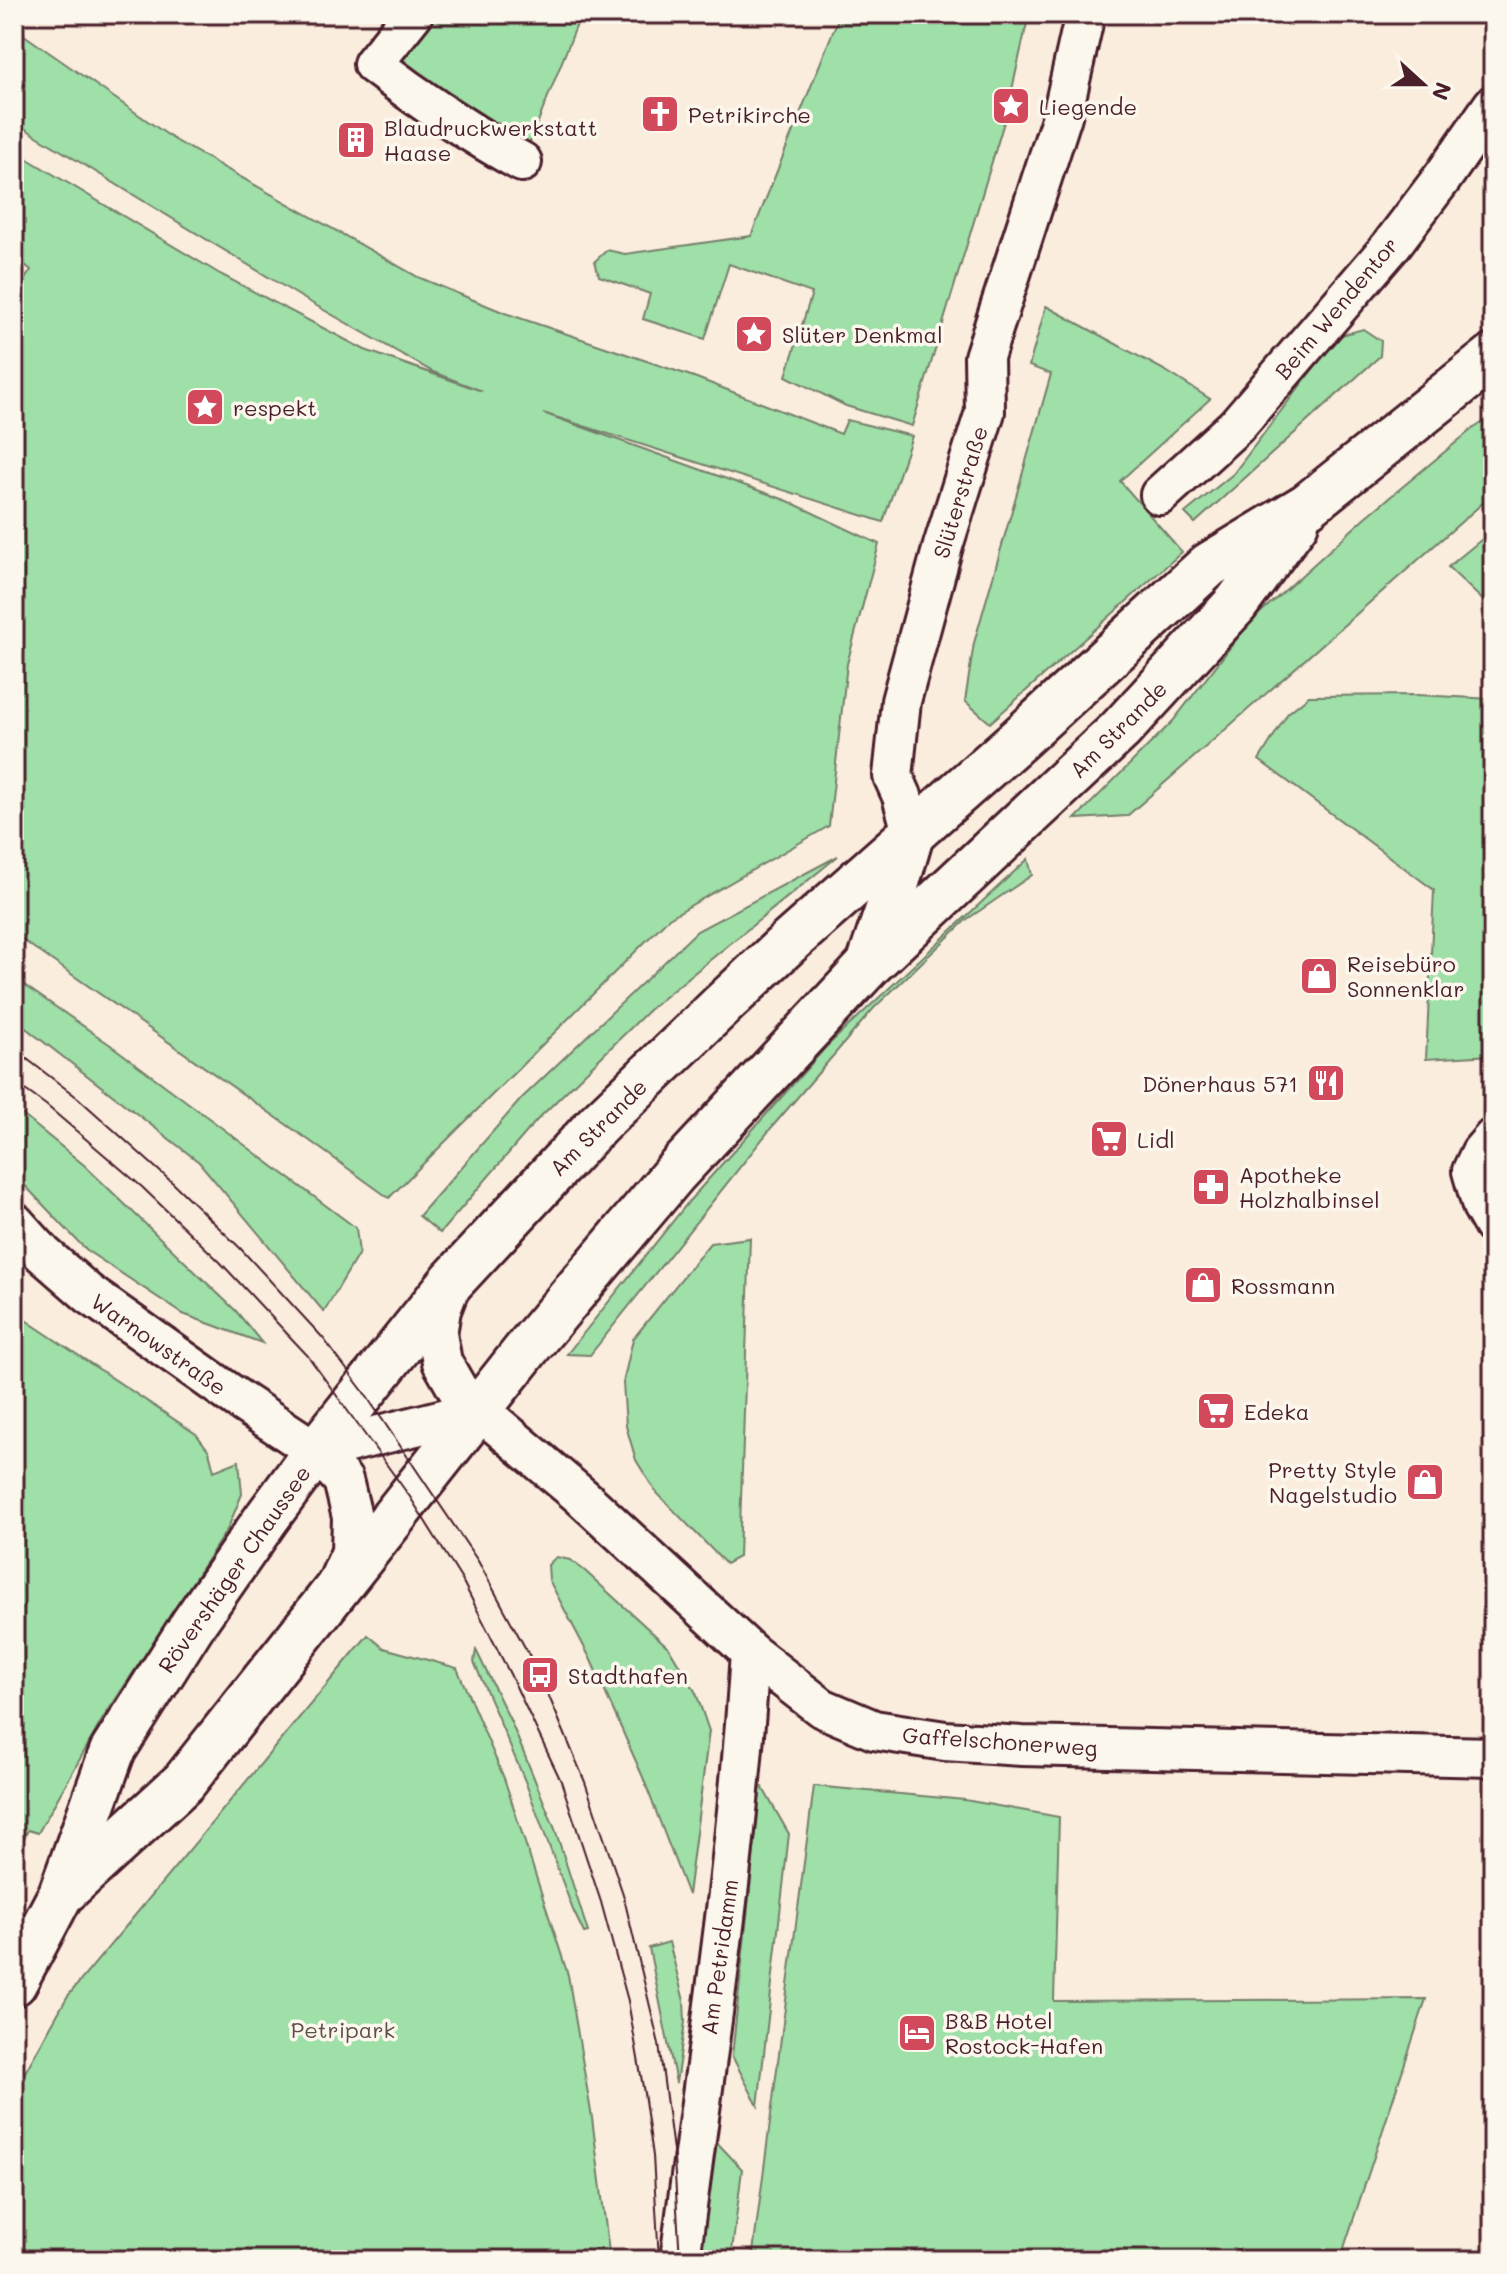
<svg xmlns="http://www.w3.org/2000/svg" width="1507" height="2274" font-family="Mali,sans-serif">
  <style>
    .green { fill: #9fdfa8; stroke: #747f6a; stroke-width: 2 }
    .lines { fill: none; stroke-linecap: round; stroke-linejoin: round }
    .street-casing { stroke: #4a1f2b; stroke-width: 44 }
    .primary-casing { stroke: #4a1f2b; stroke-width: 50 }
    .street { stroke: #fbf7ec; stroke-width: 38 }
    .primary { stroke: #fbf7ec; stroke-width: 44 }
    .tram { stroke: #4a1f2b; stroke-width: 2 }
    .labels { text-anchor: middle; dominant-baseline: central; stroke-width: 7; stroke-linejoin: round; paint-order: stroke }
    .poi-label { font-size: 22px; fill: #4a1f2b; stroke: #fbf7ec; text-anchor: start }
    .street-label { font-size: 22px; fill: #4a1f2b; stroke: #fbf7ec }
    .park-label { font-size: 22px; fill: #5f4f4a; stroke: #fbf7ec }
  </style>
  <rect width="100%" height="100%" fill="#faedde"/>
  <filter id="ink" filterUnits="userSpaceOnUse"><feTurbulence type="fractalNoise" baseFrequency=".0125" numOctaves="2"/><feDisplacementMap in="SourceGraphic" scale="16" xChannelSelector="R" yChannelSelector="G"/><feConvolveMatrix kernelMatrix="1 2 1 2 8 2 1 2 1" color-interpolation-filters="sRGB"/></filter>
  <g filter="url(#ink)">
    <g class="green">
      <polygon points="413,14 581,14 522,162 373,64"/>
      <polygon points="840,14 1029,14 1007,112 912,426 846,406 786,376 812,293 729,264 705,339 643,319 650,294 599,276 595,261 607,250 625,254 751,236"/>
      <polygon points="14,28 175,140 418,277 505,313 694,377 841,434 847,420 912,436 883,522 543,413 788,501 879,544 847,664 829,826 669,918 389,1198 310,1141 14,934 14,295 31,270 14,256 14,173 26,158 220,274 365,350 482,391 433,372 301,297 14,122"/>
      <polygon points="1046,306 1166,371 1210,399 1120,481 1182,552 990,723 965,701 974,643 1051,374 1029,366"/>
      <polygon points="1363,329 1381,341 1380,356 1195,523 1185,513 1233,474 1338,336"/>
      <polygon points="1493,416 1493,494 1127,816 1075,819 1173,721 1250,622 1366,517 1471,430"/>
      <polygon points="1493,530 1493,610 1448,567"/>
      <polygon points="1417,695 1493,699 1493,1055 1426,1059 1434,890 1259,760 1288,713 1309,696"/>
      <polygon points="838,856 651,1008 537,1120 440,1233 419,1216 522,1098 697,931"/>
      <polygon points="1028,859 1032,875 966,920 874,1008 772,1127 590,1355 567,1354 690,1200 826,1047"/>
      <polygon points="14,978 112,1046 356,1228 359,1253 324,1312 199,1162 14,1019"/>
      <polygon points="14,1108 84,1165 236,1311 262,1343 183,1314 86,1250 14,1174"/>
      <polygon points="750,1238 739,1557 726,1564 655,1491 636,1460 626,1426 623,1383 633,1339 710,1243"/>
      <polygon points="14,1310 24,1319 196,1434 209,1451 214,1471 239,1461 242,1494 228,1528 102,1720 38,1833 28,1830 14,1858"/>
      <polygon points="556,1557 570,1560 585,1571 669,1648 696,1693 709,1731 688,1895 642,1775 590,1658 549,1580 548,1565"/>
      <polygon points="368,1635 384,1648 457,1668 504,1778 568,1975 592,2118 610,2260 14,2260 14,2092 67,1997"/>
      <polygon points="476,1650 511,1722 555,1829 588,1932 584,1933 573,1910 525,1781 474,1662"/>
      <polygon points="761,1785 789,1834 758,2106 732,2056"/>
      <polygon points="814,1786 965,1800 1059,1817 1054,2001 1426,1999 1340,2260 752,2260"/>
      <polygon points="669,1942 684,2001 685,2022 676,2083 649,1948"/>
      <polygon points="711,2136 742,2169 731,2260 698,2260"/>
    </g>
    <g class="lines">
      <defs>
        <g id="street">
          <path d="M 413,14 L 373,64 C 420,100 469,133 522,162"/>
          <polyline points="1160,495 1236,426 1390,247 1443,177 1493,105"/>
          <polyline points="912,832 902,796 893,776 901,701 943,546 985,412 984,357 1062,116 1085,14"/>
          <polyline points="1493,1138 1481,1152 1472,1171 1482,1206 1493,1225"/>
          <polyline points="14,1222 43,1254 89,1294 239,1400 316,1451 343,1480 352,1517 351,1552 337,1583"/>
          <polyline points="451,1284 441,1310 437,1334 442,1362 458,1390 479,1410 581,1496 750,1652 822,1708 874,1730 945,1741 1022,1746 1493,1757"/>
          <polyline points="316,1451 479,1410"/>
          <path d="M 680,2260 C 706,2058 738,1856 750,1652"/>
        </g>
        <g id="primary">
          <polyline points="871,959 895,889 912,832"/>
          <polyline points="66,1890 184,1782 529,1346 674,1174 869,965 1120,730 1236,604 1296,523"/>
          <polyline points="14,1983 61,1894 112,1752 193,1624 266,1519 316,1451 452,1281 598,1124 721,1006 788,943 1019,739 1209,565 1308,505 1493,357"/>
        </g>
      </defs>
      <use href="#street" class="street-casing"/>
      <use href="#primary" class="primary-casing"/>
      <use href="#street" class="street"/>
      <use href="#primary" class="primary"/>
      <g class="tram">
        <polyline points="14,1049 78,1098 175,1185 240,1248 323,1338 363,1391 478,1561 540,1675 585,1782 623,1894 659,2044 674,2158 680,2260"/>
        <polyline points="14,1082 46,1105 142,1187 220,1262 308,1356 410,1497 462,1580 510,1674 561,1781 601,1902 628,2001 644,2093 653,2156 659,2260"/>
      </g>
    </g>
  </g>
  <defs>
    <symbol id="sight-square" viewBox="-11 -11 22 22"><rect x="-9" y="-9" width="18" height="18" rx="4" fill="#d1495b" stroke="#fbf7ec"/><path d="M0-6L1.8-2.2L6-1.7L2.9 1.2L3.7 5.4L0 3.3L-3.7 5.4L-2.9 1.2L-6-1.7L-1.8-2.2Z" fill="#fff"/></symbol>
    <symbol id="church-square" viewBox="-11 -11 22 22"><rect x="-9" y="-9" width="18" height="18" rx="4" fill="#d1495b" stroke="#fbf7ec"/><path d="M-1.2-6h2.4v3.5h3.3v2.4h-3.3V6h-2.4V-.1h-3.3v-2.4h3.3Z" fill="#fff"/></symbol>
    <symbol id="building-square" viewBox="-11 -11 22 22"><rect x="-9" y="-9" width="18" height="18" rx="4" fill="#d1495b" stroke="#fbf7ec"/><path d="M-4-6H4V6H1V3H-1V6H-4ZM-2.5-4.3h1.7v1.8h-1.7ZM.8-4.3h1.7v1.8H.8ZM-2.5-1h1.7V.8h-1.7ZM.8-1h1.7V.8H.8Z" fill="#fff"/></symbol>
    <symbol id="shop-square" viewBox="-11 -11 22 22"><rect x="-9" y="-9" width="18" height="18" rx="4" fill="#d1495b" stroke="#fbf7ec"/><path d="M-5-2.5h2.3a2.7 3.5 0 0 1 5.4 0H5L5.5 6h-11ZM-1.5-2.5h3a1.5 2.3 0 0 0-3 0Z" fill="#fff"/></symbol>
    <symbol id="restaurant-square" viewBox="-11 -11 22 22"><rect x="-9" y="-9" width="18" height="18" rx="4" fill="#d1495b" stroke="#fbf7ec"/><path d="M-5-6h1v4h1v-4h1v4h1v-4h1v5L-1.5 .5V6h-2V.5L-5-1ZM5-6V6H3V1.5H1.5Q1.5-4 5-6Z" fill="#fff"/></symbol>
    <symbol id="supermarket-square" viewBox="-11 -11 22 22"><rect x="-9" y="-9" width="18" height="18" rx="4" fill="#d1495b" stroke="#fbf7ec"/><path d="M-6-5.5h2.5l.6 2H6L4.5 2H-2.5L-4.4-4H-6ZM-1.5 3.2a1.3 1.3 0 1 0 .1 0ZM3 3.2a1.3 1.3 0 1 0 .1 0Z" fill="#fff"/></symbol>
    <symbol id="pharmacy-square" viewBox="-11 -11 22 22"><rect x="-9" y="-9" width="18" height="18" rx="4" fill="#d1495b" stroke="#fbf7ec"/><path d="M-2-6h4v4h4v4h-4v4h-4v-4h-4v-4h4Z" fill="#fff"/></symbol>
    <symbol id="bus-square" viewBox="-11 -11 22 22"><rect x="-9" y="-9" width="18" height="18" rx="4" fill="#d1495b" stroke="#fbf7ec"/><path d="M-5-6H5V4H4V6H2V4H-2V6H-4V4H-5ZM-3.5-4V0h7V-4ZM-3.5 1.2v1.5H-2V1.2ZM2 1.2v1.5H3.5V1.2Z" fill="#fff"/></symbol>
    <symbol id="hotel-square" viewBox="-11 -11 22 22"><rect x="-9" y="-9" width="18" height="18" rx="4" fill="#d1495b" stroke="#fbf7ec"/><path d="M-6-4.5h1.5V1H6V5H4.5V3h-9V5H-6ZM-4 0a1.8 1.8 0 1 1 3.6 0ZM.5 0V-2.5h3Q6-2.5 6 0Z" fill="#fff"/></symbol>
  </defs>
  <g fill-rule="evenodd">
    <use href="#sight-square" x="989" y="84" width="44" height="44"/>
    <use href="#church-square" x="638" y="92" width="44" height="44"/>
    <use href="#building-square" x="334" y="118" width="44" height="44"/>
    <use href="#sight-square" x="732" y="312" width="44" height="44"/>
    <use href="#sight-square" x="183" y="385" width="44" height="44"/>
    <use href="#shop-square" x="1297" y="954" width="44" height="44"/>
    <use href="#restaurant-square" x="1304" y="1061" width="44" height="44"/>
    <use href="#supermarket-square" x="1087" y="1117" width="44" height="44"/>
    <use href="#pharmacy-square" x="1189" y="1165" width="44" height="44"/>
    <use href="#shop-square" x="1181" y="1263" width="44" height="44"/>
    <use href="#supermarket-square" x="1194" y="1389" width="44" height="44"/>
    <use href="#shop-square" x="1403" y="1460" width="44" height="44"/>
    <use href="#bus-square" x="518" y="1653" width="44" height="44"/>
    <use href="#hotel-square" x="895" y="2011" width="44" height="44"/>
  </g>
  <g class="labels">
    <g class="poi-label">
      <text x="1039" y="106">Liegende</text>
      <text x="688" y="114">Petrikirche</text>
      <text x="384" y="127">Blaudruckwerkstatt<tspan x="384" dy="25">Haase</tspan></text>
      <text x="782" y="334">Slüter Denkmal</text>
      <text x="233" y="407">respekt</text>
      <text x="1347" y="963">Reisebüro<tspan x="1347" dy="25">Sonnenklar</tspan></text>
      <text x="1298" y="1083" text-anchor="end">Dönerhaus 571</text>
      <text x="1137" y="1139">Lidl</text>
      <text x="1239" y="1174">Apotheke<tspan x="1239" dy="25">Holzhalbinsel</tspan></text>
      <text x="1231" y="1285">Rossmann</text>
      <text x="1244" y="1411">Edeka</text>
      <text x="1397" y="1469" text-anchor="end">Pretty Style<tspan x="1397" dy="25">Nagelstudio</tspan></text>
      <text x="568" y="1675">Stadthafen</text>
      <text x="945" y="2020">B&amp;B Hotel<tspan x="945" dy="25">Rostock-Hafen</tspan></text>
    </g>
    <g class="street-label">
      <text transform="translate(1336 308) rotate(-50)">Beim Wendentor</text>
      <text transform="translate(960 492) rotate(-73)">Slüterstraße</text>
      <text transform="translate(1118 729) rotate(-45)">Am Strande</text>
      <text transform="translate(598 1127) rotate(-45)">Am Strande</text>
      <text transform="translate(159 1344) rotate(35)">Warnowstraße</text>
      <text transform="translate(234 1569) rotate(-55)">Rövershäger Chaussee</text>
      <text transform="translate(1000 1741) rotate(4)">Gaffelschonerweg</text>
      <text transform="translate(719 1957) rotate(-82)">Am Petridamm</text>
    </g>
    <g class="park-label">
      <text x="343" y="2029">Petripark</text>
    </g>
  </g>
  <rect width="1507" height="2274" fill="none" stroke="#fbf7ec" stroke-width="48"/>
  <rect x="24" y="24" width="1459" height="2226" fill="none" stroke="#4a1f2b" stroke-width="3" filter="url(#ink)"/>
  <g transform="translate(1423 84) rotate(111)" stroke="#fbf7ec" stroke-width="6" paint-order="stroke">
  <path d="M0-6L14 30L0 20L-14 30Z" fill="#4a1f2b"/>
  <text y="-12" font-size="22" font-weight="bold" text-anchor="middle" fill="#4a1f2b">N</text>
  </g>
</svg>
